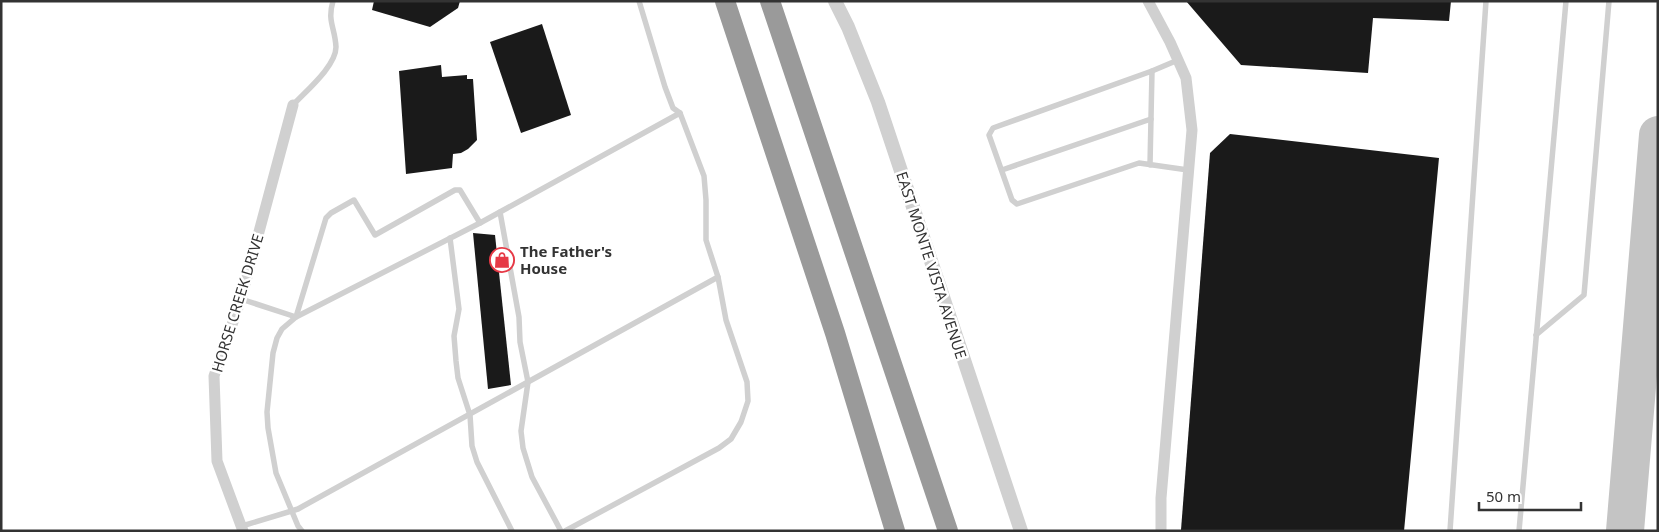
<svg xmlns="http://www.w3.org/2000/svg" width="1659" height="532" font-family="'Noto Sans',sans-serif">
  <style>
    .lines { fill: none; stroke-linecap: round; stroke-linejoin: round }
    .taxiway { stroke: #c4c4c4; stroke-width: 38 }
    .building { fill: #1a1a1a }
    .service { stroke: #d0d0d0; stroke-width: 5.5 }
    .minor { stroke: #d0d0d0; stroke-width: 11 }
    .tertiary { stroke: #d0d0d0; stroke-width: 14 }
    .motorway { stroke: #9a9a9a; stroke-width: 20 }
    .labels { text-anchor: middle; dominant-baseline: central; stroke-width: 5; stroke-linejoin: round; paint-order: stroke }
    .poi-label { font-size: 15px; font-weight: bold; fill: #333; stroke: #fff; text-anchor: start }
    .street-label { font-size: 15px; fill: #333; stroke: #fff }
  </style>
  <rect width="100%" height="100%" fill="#fff"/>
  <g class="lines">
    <polyline class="taxiway" points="1625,531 1658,135"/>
  </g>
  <g class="building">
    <polygon points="374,1 460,1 458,8 430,27 372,10"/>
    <polygon points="1186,1 1451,1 1449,21 1373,18 1368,73 1241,65"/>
    <polygon points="542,24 571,115 521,133 490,42"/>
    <polygon points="441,65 442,77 467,75 467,79 473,79 477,140 468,149 461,153 453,154 452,168 406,174 399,71"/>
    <polygon points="1230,134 1439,158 1404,531 1181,530 1210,153"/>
    <polygon points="473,233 495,235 511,385 488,389"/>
  </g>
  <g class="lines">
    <g class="service">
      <polyline points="639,1 665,87 673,108 680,113"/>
      <polyline points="1152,71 1178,60"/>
      <path d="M 293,105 C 306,91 336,66 336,47 C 335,27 327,22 333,1"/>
      <polyline points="1150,165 1152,71 993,128 989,135 1012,200 1017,204 1139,163 1188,170"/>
      <polyline points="1002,170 1151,119"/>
      <polyline points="500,212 519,317 520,342 528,382 521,431 523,448 532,477 561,531"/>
      <polyline points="450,238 459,309 454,336 456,361 458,378 470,415 472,446 477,462 512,531"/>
      <polyline points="241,299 296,317 326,218 331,213 354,200 375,235 455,190 460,190 480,223 680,113 704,176 706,200 706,240 718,277 298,509 242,526"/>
      <polyline points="1536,335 1584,295 1609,1"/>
      <polyline points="302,531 298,526 276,473 268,428 267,412 273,353 277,338 282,329 296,317 480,223"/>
      <polyline points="565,531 719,448 731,439 741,422 748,401 747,382 726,320 718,277"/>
      <polyline points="1450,531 1486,1"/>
      <polyline points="1519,531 1566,1"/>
    </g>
    <g class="minor">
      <polyline points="1148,1 1170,42 1186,78 1192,130 1161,498 1161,531"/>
      <polyline points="243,531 217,461 214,376 241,299 293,105"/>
    </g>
    <polyline class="tertiary" points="835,1 848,27 878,102 1021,531"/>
    <g class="motorway">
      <polyline points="725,1 835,333 895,531"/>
      <polyline points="770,1 948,531"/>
    </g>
  </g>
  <defs>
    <symbol id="shop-ring" viewBox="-11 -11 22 22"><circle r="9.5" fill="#fff" stroke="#e63946" stroke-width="1.5"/><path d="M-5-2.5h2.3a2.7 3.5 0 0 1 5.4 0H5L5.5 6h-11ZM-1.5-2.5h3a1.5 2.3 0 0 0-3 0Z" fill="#e63946"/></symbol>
  </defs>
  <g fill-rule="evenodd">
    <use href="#shop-ring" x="488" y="246" width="28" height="28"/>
  </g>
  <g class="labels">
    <g class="poi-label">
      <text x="520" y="251">The Father's<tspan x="520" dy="17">House</tspan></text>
    </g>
    <g class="street-label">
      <text transform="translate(932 265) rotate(72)">EAST MONTE VISTA AVENUE</text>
      <text transform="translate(237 303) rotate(-73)">HORSE CREEK DRIVE</text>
    </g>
  </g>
  <rect width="1659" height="532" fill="none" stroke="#333333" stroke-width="5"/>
  <path d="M1479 502v8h102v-8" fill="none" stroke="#333333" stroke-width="2.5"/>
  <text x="1486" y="502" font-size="15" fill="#333333" stroke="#ffffff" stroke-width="4" paint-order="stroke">50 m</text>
</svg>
